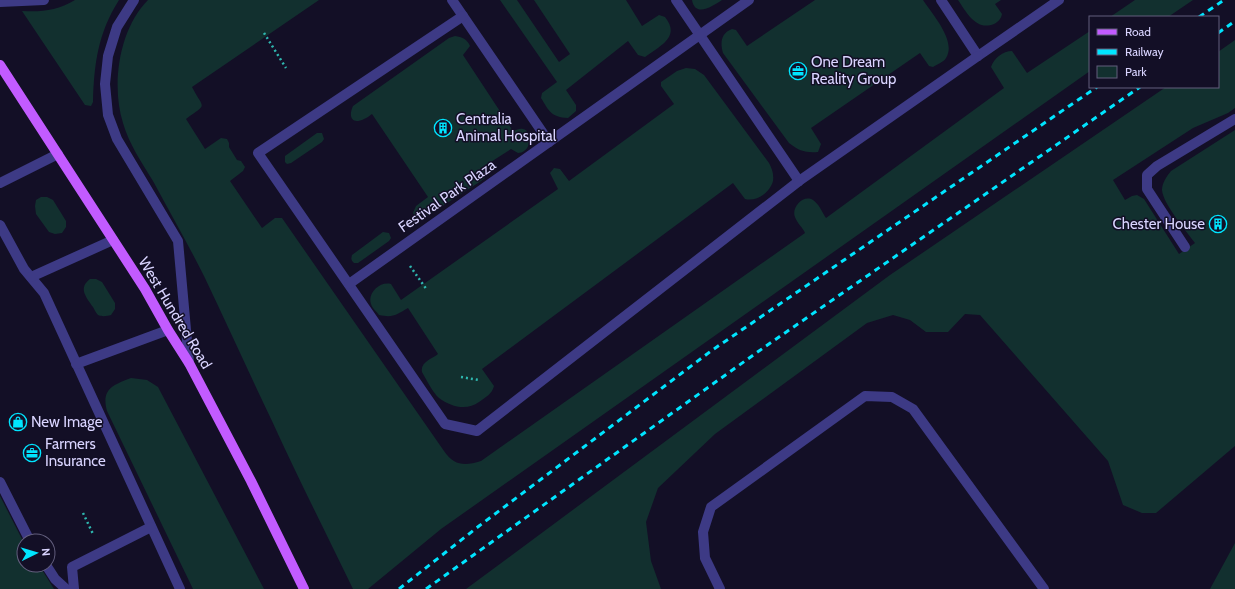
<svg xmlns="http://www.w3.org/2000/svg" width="1235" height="589" font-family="Cabin,sans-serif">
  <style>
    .green { fill: #12302f }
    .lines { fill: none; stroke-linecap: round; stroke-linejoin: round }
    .path { stroke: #2fb8b0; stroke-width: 2.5; stroke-dasharray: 2 3; stroke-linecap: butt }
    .minor { stroke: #3d3a85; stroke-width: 10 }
    .major { stroke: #c25bff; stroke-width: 10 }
    .rail { stroke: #00e5ff; stroke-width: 3; stroke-dasharray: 6 5; stroke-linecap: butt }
    .labels { text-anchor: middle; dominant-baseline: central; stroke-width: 3; stroke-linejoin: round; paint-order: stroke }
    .poi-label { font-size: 15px; fill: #d9d4ff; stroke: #130f26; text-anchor: start }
    .street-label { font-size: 15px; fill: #d9d4ff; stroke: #130f26 }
  </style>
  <rect width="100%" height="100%" fill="#130f26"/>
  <g class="green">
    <path d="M 75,0 L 119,0 C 98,33 94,64 93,102 L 91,106 L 85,105 L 22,11 C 41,12 57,11 75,0 Z"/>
    <path d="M 148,0 L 319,0 L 192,87 C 204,110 208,103 186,119 L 205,149 L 221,138 L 227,139 L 229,143 L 229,147 L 237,160 L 241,161 L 245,167 L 243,171 L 230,181 L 262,228 L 275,218 L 282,218 L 444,451 C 454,466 465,466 481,461 L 805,233 C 803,228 797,223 795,217 C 791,208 803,194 813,200 C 819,204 822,212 826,218 L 1004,88 L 991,67 C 994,58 1003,51 1012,51 L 1027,73 L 1090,31 L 1090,71 L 441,529 L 368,589 L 353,589 C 326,533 298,478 272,421 C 249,373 227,324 204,276 C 188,244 170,213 153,181 C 142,163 129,144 123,123 C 111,85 119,29 148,0 Z"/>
    <path d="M 500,0 L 517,0 L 559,62 L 570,54 L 534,0 L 626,0 L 642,26 L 659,15 L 665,17 C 681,37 660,46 645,57 L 638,55 L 628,41 L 566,90 L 576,105 L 576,111 L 568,118 C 551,117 549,111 541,98 L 542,93 L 557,82 Z"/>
    <path d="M 692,0 L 722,0 C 713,6 695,18 692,0 Z"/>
    <path d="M 815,0 L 923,0 C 932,14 957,41 946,58 C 944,62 937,64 933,67 L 929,66 L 920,53 L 811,128 L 821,144 L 818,152 C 806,153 799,151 789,143 L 723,53 C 720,43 721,33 732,29 L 736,30 L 747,46 Z"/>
    <path d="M 958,0 L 1001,0 L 995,4 L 1002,14 C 1001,19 998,22 994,24 C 976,31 967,13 958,0 Z"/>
    <polygon points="1135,0 1193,0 1168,17 1110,17"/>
    <path d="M 455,36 C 462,37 467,39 470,46 L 463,55 L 513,131 C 517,130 520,128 523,129 C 532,131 531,147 524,151 C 523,152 520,153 518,153 L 511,149 L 483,167 L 485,172 L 485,178 L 481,181 L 427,216 L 420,219 L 415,216 L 413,213 L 416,206 L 428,197 L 372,114 C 369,116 367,118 364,119 C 352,125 348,117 353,106 L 449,38 Z"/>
    <path d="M 1235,40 L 1235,108 L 1228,113 L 1193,128 L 1113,180 L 1125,200 L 1132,196 L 1137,195 L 1144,199 L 1179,254 L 1195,243 C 1187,232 1163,204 1162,190 C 1162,183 1167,176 1171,171 L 1235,130 L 1235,446 L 1156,513 L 1142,513 L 1123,505 L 1108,461 L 980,315 L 965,314 L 948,332 L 926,332 L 910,320 L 893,315 L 867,323 L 715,434 L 658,488 L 646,522 L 651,561 L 661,589 L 466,589 L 890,275 L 1166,87 L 1218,87 L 1218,52 Z"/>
    <path d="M 686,68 L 695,69 L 704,75 L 769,163 C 772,169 774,174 773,181 C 770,193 756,202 745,199 L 733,183 L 482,369 L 494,386 C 492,394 486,397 479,402 C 467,411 451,407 439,398 C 433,393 426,379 422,372 C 420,362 432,359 438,354 L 408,308 C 396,315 393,318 379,315 C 377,312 372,308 371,304 C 367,293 380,281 391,284 L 401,300 L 558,189 L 550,173 L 554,168 L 560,169 L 569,181 L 674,104 L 661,86 L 661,82 L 677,71 Z"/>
    <polygon points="317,133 322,133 324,139 322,142 291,163 287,164 285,162 285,156"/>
    <polygon points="41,197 47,197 53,200 66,221 66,227 62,233 55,234 49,232 36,214 35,206 36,200"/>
    <path d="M 383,232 L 389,233 L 391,238 L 389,241 L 358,263 L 354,263 C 351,260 351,259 352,255 Z"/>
    <path d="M 90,279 L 96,279 L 102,282 L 115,303 L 115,309 L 111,315 C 107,316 102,317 98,315 C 96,313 94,309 93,307 C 86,297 78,288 90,279 Z"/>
    <path d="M 131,378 L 147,380 L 158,387 L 264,589 L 193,589 L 107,411 C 101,389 113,385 131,378 Z"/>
    <polygon points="0,496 24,543 24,565 39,565 54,589 0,589"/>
    <polygon points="1235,543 1235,589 1210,589"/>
  </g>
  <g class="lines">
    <g class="path">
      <polyline points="264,33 286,68"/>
      <polyline points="410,266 427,290"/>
      <polyline points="461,377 479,380"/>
      <polyline points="83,513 93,534"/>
    </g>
    <g class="minor">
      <polyline points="134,0 117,27 108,56 105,84 108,115 117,139 178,241 189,363"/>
      <polyline points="452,0 549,142"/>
      <polyline points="676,0 799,181"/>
      <polyline points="941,0 978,56 1059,0"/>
      <polyline points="0,2 44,0"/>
      <polyline points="463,16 258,153 445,424 477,431 799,181 978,56"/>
      <polyline points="0,183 58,154"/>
      <polyline points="0,225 24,269 44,293 180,589"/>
      <polyline points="1185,247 1147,189 1147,175 1157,166 1235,119"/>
      <polyline points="31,277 113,240"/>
      <polyline points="349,284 749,0"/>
      <polyline points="76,364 168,330"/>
      <polyline points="0,482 30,541"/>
      <polyline points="46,565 55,579 66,589"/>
      <polyline points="74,589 72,567 151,527"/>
      <polyline points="720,589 705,558 703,532 711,507 865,396 892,397 913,409 1044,589"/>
    </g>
    <polyline class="major" points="0,65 145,289 168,330 189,363 251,481 304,589"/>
    <g class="rail">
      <polyline points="1199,17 1224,0"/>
      <polyline points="1218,33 1235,21"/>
      <polyline points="399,589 479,526 711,351 1097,87"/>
      <polyline points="426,589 766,346 1140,87"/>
    </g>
  </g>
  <defs>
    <symbol id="office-ring" viewBox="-11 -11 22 22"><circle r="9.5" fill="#130f26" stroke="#00e5ff" stroke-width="1.5"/><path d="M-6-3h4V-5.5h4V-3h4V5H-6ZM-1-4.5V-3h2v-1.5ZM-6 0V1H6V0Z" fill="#00e5ff"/></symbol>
    <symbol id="building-ring" viewBox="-11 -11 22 22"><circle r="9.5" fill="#130f26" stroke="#00e5ff" stroke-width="1.5"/><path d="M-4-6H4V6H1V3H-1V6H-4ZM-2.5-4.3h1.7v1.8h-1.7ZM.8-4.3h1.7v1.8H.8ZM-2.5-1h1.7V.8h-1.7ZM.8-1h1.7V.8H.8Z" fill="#00e5ff"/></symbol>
    <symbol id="shop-ring" viewBox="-11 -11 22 22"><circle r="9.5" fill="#130f26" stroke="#00e5ff" stroke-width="1.5"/><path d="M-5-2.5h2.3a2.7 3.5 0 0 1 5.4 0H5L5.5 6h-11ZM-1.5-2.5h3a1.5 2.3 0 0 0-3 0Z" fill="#00e5ff"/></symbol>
  </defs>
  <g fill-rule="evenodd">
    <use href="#office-ring" x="788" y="61" width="20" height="20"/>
    <use href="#building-ring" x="433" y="118" width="20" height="20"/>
    <use href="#building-ring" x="1208" y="214" width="20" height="20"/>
    <use href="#shop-ring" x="8" y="412" width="20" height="20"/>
    <use href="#office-ring" x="22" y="443" width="20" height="20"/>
  </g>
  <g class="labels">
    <g class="poi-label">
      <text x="811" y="62">One Dream<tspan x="811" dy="17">Reality Group</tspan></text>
      <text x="456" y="119">Centralia<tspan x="456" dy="17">Animal Hospital</tspan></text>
      <text x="1205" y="224" text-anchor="end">Chester House</text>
      <text x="31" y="422">New Image</text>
      <text x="45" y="444">Farmers<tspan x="45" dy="17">Insurance</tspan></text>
    </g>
    <g class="street-label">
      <text transform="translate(447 196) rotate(-35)">Festival Park Plaza</text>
      <text transform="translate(175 313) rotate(59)">West Hundred Road</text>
    </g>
  </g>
  <rect x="1089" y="16" width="130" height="72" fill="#130f26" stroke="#625e7d"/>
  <rect x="1097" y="29" width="20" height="6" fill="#c25bff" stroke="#625e7d"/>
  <text x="1125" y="36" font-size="12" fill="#d9d4ff">Road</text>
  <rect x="1097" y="49" width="20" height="6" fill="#00e5ff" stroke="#625e7d"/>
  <text x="1125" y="56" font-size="12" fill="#d9d4ff">Railway</text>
  <rect x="1097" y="66" width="20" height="12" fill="#12302f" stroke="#625e7d"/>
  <text x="1125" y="76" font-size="12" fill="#d9d4ff">Park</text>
  <g transform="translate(36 553) rotate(85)"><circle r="19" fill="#130f26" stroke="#625e7d"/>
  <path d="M0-3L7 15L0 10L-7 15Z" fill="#00e5ff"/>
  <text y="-6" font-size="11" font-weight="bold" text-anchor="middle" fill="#d9d4ff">N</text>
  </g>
</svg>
